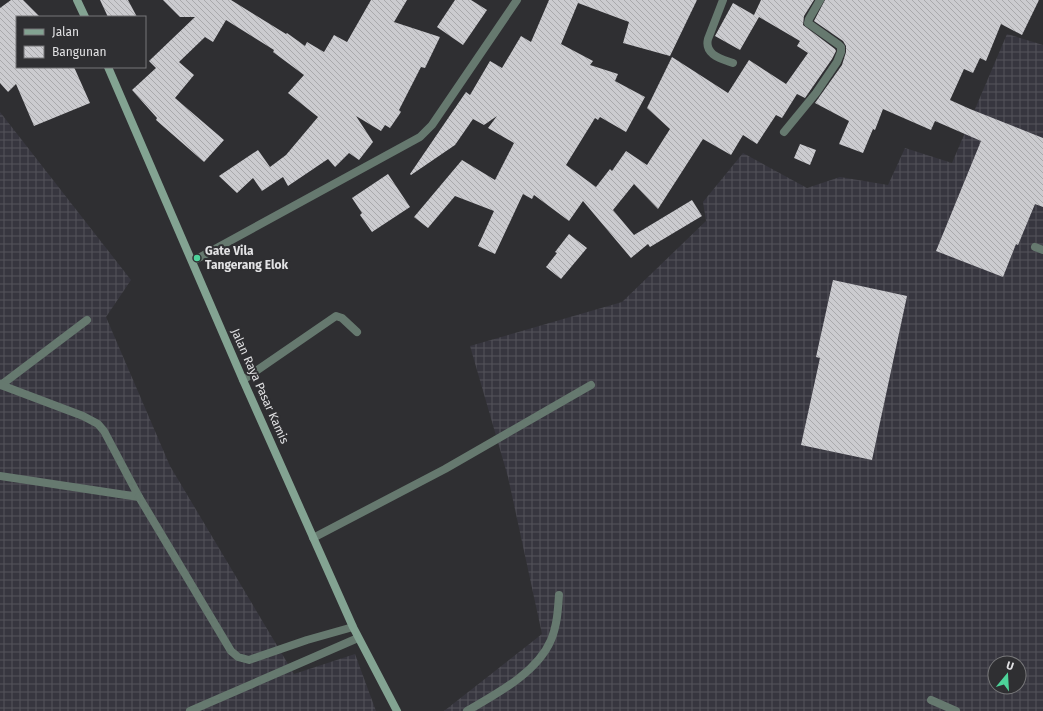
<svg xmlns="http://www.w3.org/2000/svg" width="1043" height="711" font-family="'Fira Sans',sans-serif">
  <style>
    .industrial { fill: url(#industrial-grid); fill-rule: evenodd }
    .building { fill: url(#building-back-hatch) }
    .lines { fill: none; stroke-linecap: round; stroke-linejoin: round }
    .service { stroke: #66796f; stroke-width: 8 }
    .minor { stroke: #66796f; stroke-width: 8 }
    .tertiary { stroke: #66796f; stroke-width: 8 }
    .secondary { stroke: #83a392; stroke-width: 8 }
    .poi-dot { fill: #4dd39a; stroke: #2f2f32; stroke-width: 1.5 }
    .labels { text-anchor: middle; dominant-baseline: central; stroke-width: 4; stroke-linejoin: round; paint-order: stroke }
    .poi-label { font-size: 12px; font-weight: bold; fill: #e2e2e4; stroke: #2f2f32; text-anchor: start }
    .street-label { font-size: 12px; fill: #e2e2e4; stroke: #2f2f32 }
  </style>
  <defs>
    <pattern id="industrial-grid" width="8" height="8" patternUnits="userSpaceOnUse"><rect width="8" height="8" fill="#37363f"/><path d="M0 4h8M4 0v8" fill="none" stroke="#54535b"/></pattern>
    <pattern id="building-back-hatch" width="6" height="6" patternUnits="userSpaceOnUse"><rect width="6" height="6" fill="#cbcbcf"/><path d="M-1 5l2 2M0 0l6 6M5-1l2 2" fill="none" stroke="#a9a9ac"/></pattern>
  </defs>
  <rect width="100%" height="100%" fill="#2f2f32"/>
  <g class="industrial">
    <path d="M 1007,34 L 1043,45 L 1043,711 L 444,711 L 542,634 L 508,477 L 470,346 L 622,302 L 706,221 L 703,202 L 743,153 L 807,188 L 840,177 L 888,185 L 905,148 L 952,163 ZM 995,663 L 1019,663 L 1019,687 L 995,687 Z"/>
    <polygon points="0,112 131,280 106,317 170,466 294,674 355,654 376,711 0,711"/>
  </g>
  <g class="building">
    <polygon points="11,0 23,0 40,17 17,17 17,67 74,67 90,103 34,126 16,84 8,92 0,83 0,8"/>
    <polygon points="100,0 128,0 137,17 108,17"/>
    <polygon points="163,0 231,0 286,34 287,33 305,46 307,42 324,52 334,35 347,42 371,0 407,0 394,22 440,37 425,68 421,67 399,110 401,112 390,128 385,125 381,131 356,116 373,142 359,160 349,153 335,167 328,159 288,186 283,177 262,191 253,178 237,193 219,176 258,150 270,167 286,155 318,117 288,93 304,75 273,52 274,50 226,20 213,42 205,37 179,62 194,75 175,98 224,140 204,162 156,120 157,118 132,90 156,68 149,61 195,17 180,17"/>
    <polygon points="455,0 471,0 487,10 463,45 437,27"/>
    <polygon points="549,0 697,0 670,56 623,43 629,22 578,3 561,44 593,61 590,65 618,74 615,81 645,97 626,132 600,117 598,120 595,118 566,165 596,187 610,169 612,171 626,151 647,165 670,129 647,108 672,57 728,93 749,60 786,84 808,53 797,46 800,41 759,17 740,50 715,36 733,3 754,15 761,0 814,0 804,16 803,25 835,49 836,51 832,59 805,98 797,94 782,118 776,115 757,144 743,135 731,155 703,139 658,209 634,184 613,210 634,235 692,200 702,216 650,247 648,244 631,258 583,201 569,221 534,195 532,199 523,194 495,254 478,246 494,211 455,196 428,228 414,217 462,160 495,180 514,143 488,128 497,116 484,125 473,119 455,145 411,175 410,174 466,92 470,95 490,61 502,68 521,36 531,42"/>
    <polygon points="825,0 1039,0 1022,35 1001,24 986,61 980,58 973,73 964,69 950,100 970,109 1043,138 1043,207 1035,204 1018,245 1016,244 1003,277 936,251 981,141 935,121 931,130 883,109 875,130 873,129 863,153 839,144 849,121 815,103 842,65 846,52 846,46 843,41 814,21"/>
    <polygon points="800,144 816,150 810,165 794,158"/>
    <polygon points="388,174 410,207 372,232 360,215 362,213 352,198"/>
    <polygon points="569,234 587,248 561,279 546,267 557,253 555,252"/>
    <polygon points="833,280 907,296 872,460 801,445 820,358 816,357"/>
  </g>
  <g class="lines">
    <g class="service">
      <polyline points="1035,247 1043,250"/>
      <polyline points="243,380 336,316 342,318 357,332"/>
      <polyline points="0,384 1,385 87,320"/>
      <polyline points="0,476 139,497 104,431 98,424 83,416 1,385"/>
      <polyline points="139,497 231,651 238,657 249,660 307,640 353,627"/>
      <polyline points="313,538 445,469 591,385"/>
      <polyline points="931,700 956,711"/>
      <polyline points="190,711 358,638"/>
      <path d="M 467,711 C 496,694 537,673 551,640 C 557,626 558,610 559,595"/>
    </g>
    <g class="minor">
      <path d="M 723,0 L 708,39 C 704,55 722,59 733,63"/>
      <polyline points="784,132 816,93 837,62 841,52 841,47 839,45 808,23 809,19 820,0"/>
    </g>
    <polyline class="tertiary" points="193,261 420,137 432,125 517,0"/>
    <g class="secondary">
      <polyline points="77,0 85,17"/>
      <polyline points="108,67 243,380 353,627 397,711"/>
    </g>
  </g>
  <circle class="poi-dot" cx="197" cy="258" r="4"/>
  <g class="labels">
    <g class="poi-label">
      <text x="205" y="251">Gate Vila<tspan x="205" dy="14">Tangerang Elok</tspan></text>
    </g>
    <g class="street-label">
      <text transform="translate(260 386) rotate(66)">Jalan Raya Pasar Kamis</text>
    </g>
  </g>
  <rect x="16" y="16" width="130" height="52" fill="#2f2f32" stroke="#777779"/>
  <rect x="24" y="29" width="20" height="6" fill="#83a392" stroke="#777779"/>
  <text x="52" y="36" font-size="12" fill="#e2e2e4">Jalan</text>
  <rect x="24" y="46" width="20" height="12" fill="url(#building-back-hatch)" stroke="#777779"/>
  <text x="52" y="56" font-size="12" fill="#e2e2e4">Bangunan</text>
  <g transform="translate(1007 675) rotate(18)"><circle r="19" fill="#2f2f32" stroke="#777779"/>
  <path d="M0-3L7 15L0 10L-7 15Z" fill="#4dd39a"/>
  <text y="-6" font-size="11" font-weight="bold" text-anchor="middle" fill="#e2e2e4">U</text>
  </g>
</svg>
